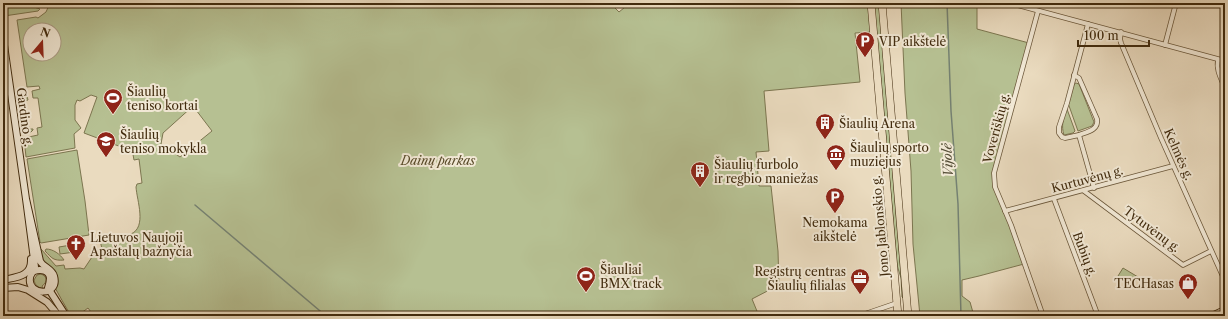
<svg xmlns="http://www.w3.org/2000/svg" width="1228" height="319" font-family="'Libre Caslon Text',serif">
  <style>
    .green { fill: #b6c092; stroke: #7c7650; fill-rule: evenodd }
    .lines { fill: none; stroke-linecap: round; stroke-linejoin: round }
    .stream { stroke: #758172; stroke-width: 1.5 }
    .street-casing { stroke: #6b573a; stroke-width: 5.5 }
    .secondary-casing { stroke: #412b0e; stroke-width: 8 }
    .primary-casing { stroke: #412b0e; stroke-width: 8 }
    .highway-casing { stroke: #412b0e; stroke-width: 10 }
    .street { stroke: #f1e8d5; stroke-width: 4 }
    .secondary { stroke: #f1e8d5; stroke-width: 6 }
    .primary { stroke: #eadbbf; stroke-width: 7 }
    .highway { stroke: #eadbbf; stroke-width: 8 }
    .labels { text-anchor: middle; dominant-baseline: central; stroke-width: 4; stroke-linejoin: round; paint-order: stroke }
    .poi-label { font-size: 12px; fill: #412b0e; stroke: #f1e8d5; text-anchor: start }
    .street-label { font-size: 12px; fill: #412b0e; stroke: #f1e8d5 }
    .park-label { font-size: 12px; font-style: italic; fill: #584928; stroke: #f1e8d5 }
    .water-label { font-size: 13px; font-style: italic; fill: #574f38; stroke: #f1e8d5 }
  </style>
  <rect width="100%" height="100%" fill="#eadbbf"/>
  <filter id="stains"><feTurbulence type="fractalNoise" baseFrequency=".005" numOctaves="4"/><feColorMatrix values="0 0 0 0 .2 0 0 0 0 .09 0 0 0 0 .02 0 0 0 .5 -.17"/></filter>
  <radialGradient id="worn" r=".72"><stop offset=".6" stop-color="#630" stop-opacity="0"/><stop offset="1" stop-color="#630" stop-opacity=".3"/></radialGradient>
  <g class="green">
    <polygon points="3,3 35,3 34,7 40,9 38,11 4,16"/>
    <path d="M 50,3 L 610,3 L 619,12 L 630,3 L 868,3 L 871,32 L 855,33 L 860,82 L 764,91 L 769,151 L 756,152 L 759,186 L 771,186 L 778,251 L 779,285 L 752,299 L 759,316 L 94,316 L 88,308 L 77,316 L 71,316 C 59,295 46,274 40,251 L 41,249 L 56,266 L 64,265 L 65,269 L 80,268 L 84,269 L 92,257 L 102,249 L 100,240 C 108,239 124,237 131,234 C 147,227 137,201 136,187 L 137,184 L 142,183 L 139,159 L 134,160 L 132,149 L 124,148 L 84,133 L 97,97 L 91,95 L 80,101 L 77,100 L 75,105 L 75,120 L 81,128 L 74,134 L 75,148 L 26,157 L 24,138 L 38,135 L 37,128 L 42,127 L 38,98 L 33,98 L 32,91 L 40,89 L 39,86 L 27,87 L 17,20 L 36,17 L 38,18 L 46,12 ZM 30,30 L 54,30 L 54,54 L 30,54 ZM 193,106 L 212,131 L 180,157 L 161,144 L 163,133 Z"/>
    <polygon points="874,3 879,3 903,298 902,297 901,278 897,265"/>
    <polygon points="901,3 977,3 977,29 1029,43 994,173 995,187 1024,264 979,276 962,280 962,296 970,302 974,316 975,316 920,316 913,244 911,171 905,93"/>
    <polygon points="1076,83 1079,84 1094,122 1092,126 1078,131 1068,103 1074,84"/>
    <polygon points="27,96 28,100 25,101 29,129 33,129 33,130 31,132 23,133 18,97"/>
    <path d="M 1067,109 L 1075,131 L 1073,133 L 1064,135 C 1061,126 1063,118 1067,109 Z"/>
    <polygon points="77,150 85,201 89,235 41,243 40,242 27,159"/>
    <polygon points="77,244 77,246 75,246 75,252 60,254 59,247"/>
    <path d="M 46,249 C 53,249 60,254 64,260 C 53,261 52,258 45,251 Z"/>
    <polygon points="1123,268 1138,277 1133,285 1118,276"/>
    <path d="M 41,274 C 47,276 48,282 42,286 L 43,288 C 38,288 35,285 34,280 L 37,275 Z"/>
  </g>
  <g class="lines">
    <g class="stream">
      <polyline points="947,3 951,111 958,204 961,316"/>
      <polyline points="195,205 326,316"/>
    </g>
    <defs>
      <g id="street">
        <polyline points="1010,3 1225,61"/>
        <polyline points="1038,11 994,173 995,187 1011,225 1043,316"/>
        <polyline points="1088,24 1067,103 1059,127 1059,133 1062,137 1065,138 1079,135 1094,188"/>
        <polyline points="1121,32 1120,39 1121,43 1161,138 1225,281"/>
        <polyline points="1165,45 1176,3"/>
        <path d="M 1218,60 C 1216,70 1221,78 1225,88"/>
        <polyline points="1222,61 1225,49"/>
        <path d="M 1074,75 L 1079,78 L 1097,119 C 1099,130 1087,132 1079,135"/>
        <polyline points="1084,191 1183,265 1211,251"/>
        <polyline points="1054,199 1098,316"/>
        <polyline points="1005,211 1173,166"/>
        <polyline points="859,316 897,303"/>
      </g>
      <g id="secondary">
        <path d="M 3,38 L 26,199 L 35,267 C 34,272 30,274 30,278 C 27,296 60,297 54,276 C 52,269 43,267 40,261 L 26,199"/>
        <path d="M 34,271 C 41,269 49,270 50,278 C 50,282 49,285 48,288 L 66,316"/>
        <path d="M 3,280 C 16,277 32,277 31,259"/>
        <polyline points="3,288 18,287 28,290 47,302 59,316"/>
      </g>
      <g id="primary">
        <polyline points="871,3 898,316"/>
        <polyline points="882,3 908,316"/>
      </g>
      <polyline id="highway" points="1214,316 1225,311"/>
    </defs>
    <use href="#street" class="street-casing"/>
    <use href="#secondary" class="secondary-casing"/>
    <use href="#primary" class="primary-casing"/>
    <use href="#highway" class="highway-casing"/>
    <use href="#street" class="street"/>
    <use href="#secondary" class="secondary"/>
    <use href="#primary" class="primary"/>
    <use href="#highway" class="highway"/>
  </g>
  <defs>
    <symbol id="parking-pin" viewBox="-11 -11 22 30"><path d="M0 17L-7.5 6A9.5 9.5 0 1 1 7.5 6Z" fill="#8f2418" stroke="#f1e8d5"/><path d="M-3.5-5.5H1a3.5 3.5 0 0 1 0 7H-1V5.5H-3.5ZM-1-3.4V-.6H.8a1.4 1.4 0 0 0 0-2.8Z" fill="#fff"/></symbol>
    <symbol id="stadium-pin" viewBox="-11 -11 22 30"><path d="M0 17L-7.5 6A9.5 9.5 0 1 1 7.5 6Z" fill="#8f2418" stroke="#f1e8d5"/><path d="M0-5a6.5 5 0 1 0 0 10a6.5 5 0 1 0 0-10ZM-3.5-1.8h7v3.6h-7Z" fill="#fff"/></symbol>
    <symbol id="building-pin" viewBox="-11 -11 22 30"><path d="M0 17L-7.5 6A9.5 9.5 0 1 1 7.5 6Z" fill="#8f2418" stroke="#f1e8d5"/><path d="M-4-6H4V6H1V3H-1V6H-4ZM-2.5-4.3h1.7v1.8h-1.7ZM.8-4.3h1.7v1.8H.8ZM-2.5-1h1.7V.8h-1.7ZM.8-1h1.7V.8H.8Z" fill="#fff"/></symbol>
    <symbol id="school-pin" viewBox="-11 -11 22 30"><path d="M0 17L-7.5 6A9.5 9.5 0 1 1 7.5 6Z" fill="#8f2418" stroke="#f1e8d5"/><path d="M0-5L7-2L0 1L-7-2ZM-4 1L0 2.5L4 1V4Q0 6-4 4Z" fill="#fff"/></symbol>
    <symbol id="museum-pin" viewBox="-11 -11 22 30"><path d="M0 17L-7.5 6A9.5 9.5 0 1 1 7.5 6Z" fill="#8f2418" stroke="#f1e8d5"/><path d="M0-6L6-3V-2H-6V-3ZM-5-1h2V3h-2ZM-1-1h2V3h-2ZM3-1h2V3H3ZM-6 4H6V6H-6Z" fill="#fff"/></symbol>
    <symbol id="church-pin" viewBox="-11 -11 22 30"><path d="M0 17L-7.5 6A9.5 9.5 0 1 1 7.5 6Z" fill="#8f2418" stroke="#f1e8d5"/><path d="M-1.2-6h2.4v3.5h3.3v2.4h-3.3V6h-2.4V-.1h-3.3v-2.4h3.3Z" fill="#fff"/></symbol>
    <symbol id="office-pin" viewBox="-11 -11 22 30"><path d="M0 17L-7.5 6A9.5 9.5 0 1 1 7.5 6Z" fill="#8f2418" stroke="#f1e8d5"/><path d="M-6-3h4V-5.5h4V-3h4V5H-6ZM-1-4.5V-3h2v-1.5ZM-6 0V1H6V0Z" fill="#fff"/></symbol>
    <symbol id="shop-pin" viewBox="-11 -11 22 30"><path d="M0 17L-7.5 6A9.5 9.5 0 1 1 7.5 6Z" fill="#8f2418" stroke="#f1e8d5"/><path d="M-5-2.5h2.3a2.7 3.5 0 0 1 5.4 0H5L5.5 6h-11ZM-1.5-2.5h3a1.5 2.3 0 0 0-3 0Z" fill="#fff"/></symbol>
  </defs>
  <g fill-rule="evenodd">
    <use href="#parking-pin" x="854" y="30" width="22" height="30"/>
    <use href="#stadium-pin" x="102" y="87" width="22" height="30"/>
    <use href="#building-pin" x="814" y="112" width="22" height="30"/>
    <use href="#school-pin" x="95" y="130" width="22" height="30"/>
    <use href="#museum-pin" x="825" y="143" width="22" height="30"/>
    <use href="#building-pin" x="689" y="160" width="22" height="30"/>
    <use href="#parking-pin" x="824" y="186" width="22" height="30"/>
    <use href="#church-pin" x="65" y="233" width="22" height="30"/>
    <use href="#stadium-pin" x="575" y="265" width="22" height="30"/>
    <use href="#office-pin" x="849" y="267" width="22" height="30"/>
    <use href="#shop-pin" x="1177" y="272" width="22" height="30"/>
  </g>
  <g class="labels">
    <g class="poi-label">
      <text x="879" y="41">VIP aikštelė</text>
      <text x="127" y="91">Šiaulių<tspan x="127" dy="14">teniso kortai</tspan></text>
      <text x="839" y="123">Šiaulių Arena</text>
      <text x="120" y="134">Šiaulių<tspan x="120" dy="14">teniso mokykla</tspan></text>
      <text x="850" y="147">Šiaulių sporto<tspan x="850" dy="14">muziejus</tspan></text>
      <text x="714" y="164">Šiaulių furbolo<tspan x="714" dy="14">ir regbio maniežas</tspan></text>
      <text x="835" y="222" text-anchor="middle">Nemokama<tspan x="835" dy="14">aikštelė</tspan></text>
      <text x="90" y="237">Lietuvos Naujoji<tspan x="90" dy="14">Apaštalų bažnyčia</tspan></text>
      <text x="600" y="269">Šiauliai<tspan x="600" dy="14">BMX track</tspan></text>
      <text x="846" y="271" text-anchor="end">Registrų centras<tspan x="846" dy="14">Šiaulių filialas</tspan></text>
      <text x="1174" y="283" text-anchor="end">TECHasas</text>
    </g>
    <g class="street-label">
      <text transform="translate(25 117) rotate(82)">Gardino g.</text>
      <text transform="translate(996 128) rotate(-75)">Voveriškių g.</text>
      <text transform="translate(1179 154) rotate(66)">Kelmės g.</text>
      <text transform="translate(1087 179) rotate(-15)">Kurtuvėnų g.</text>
      <text transform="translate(880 226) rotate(-95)">Jono Jablonskio g.</text>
      <text transform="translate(1152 229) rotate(37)">Tytuvėnų g.</text>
      <text transform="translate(1085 254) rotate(69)">Bubių g.</text>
    </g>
    <g class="park-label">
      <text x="438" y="160">Dainų parkas</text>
    </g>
    <g class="water-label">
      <text transform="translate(947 160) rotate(-93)">Vijolė</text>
    </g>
  </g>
  <rect width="1228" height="319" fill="none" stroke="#eadbbf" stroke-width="16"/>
  <rect x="4" y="4" width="1220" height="311" fill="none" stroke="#412b0e" stroke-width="2"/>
  <rect x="8" y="8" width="1212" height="303" fill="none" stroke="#412b0e"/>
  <g transform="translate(42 42) rotate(19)"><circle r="19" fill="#f1e8d5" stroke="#ab9c85"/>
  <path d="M0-3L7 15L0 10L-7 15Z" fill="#8f2418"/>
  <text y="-6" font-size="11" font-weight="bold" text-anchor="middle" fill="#412b0e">N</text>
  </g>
  <path d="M1078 40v6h71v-6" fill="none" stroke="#412b0e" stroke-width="2"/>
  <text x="1084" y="40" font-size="12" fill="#412b0e" stroke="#f1e8d5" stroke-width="3" paint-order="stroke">100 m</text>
  <rect width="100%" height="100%" filter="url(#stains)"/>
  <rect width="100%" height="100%" fill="url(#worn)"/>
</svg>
